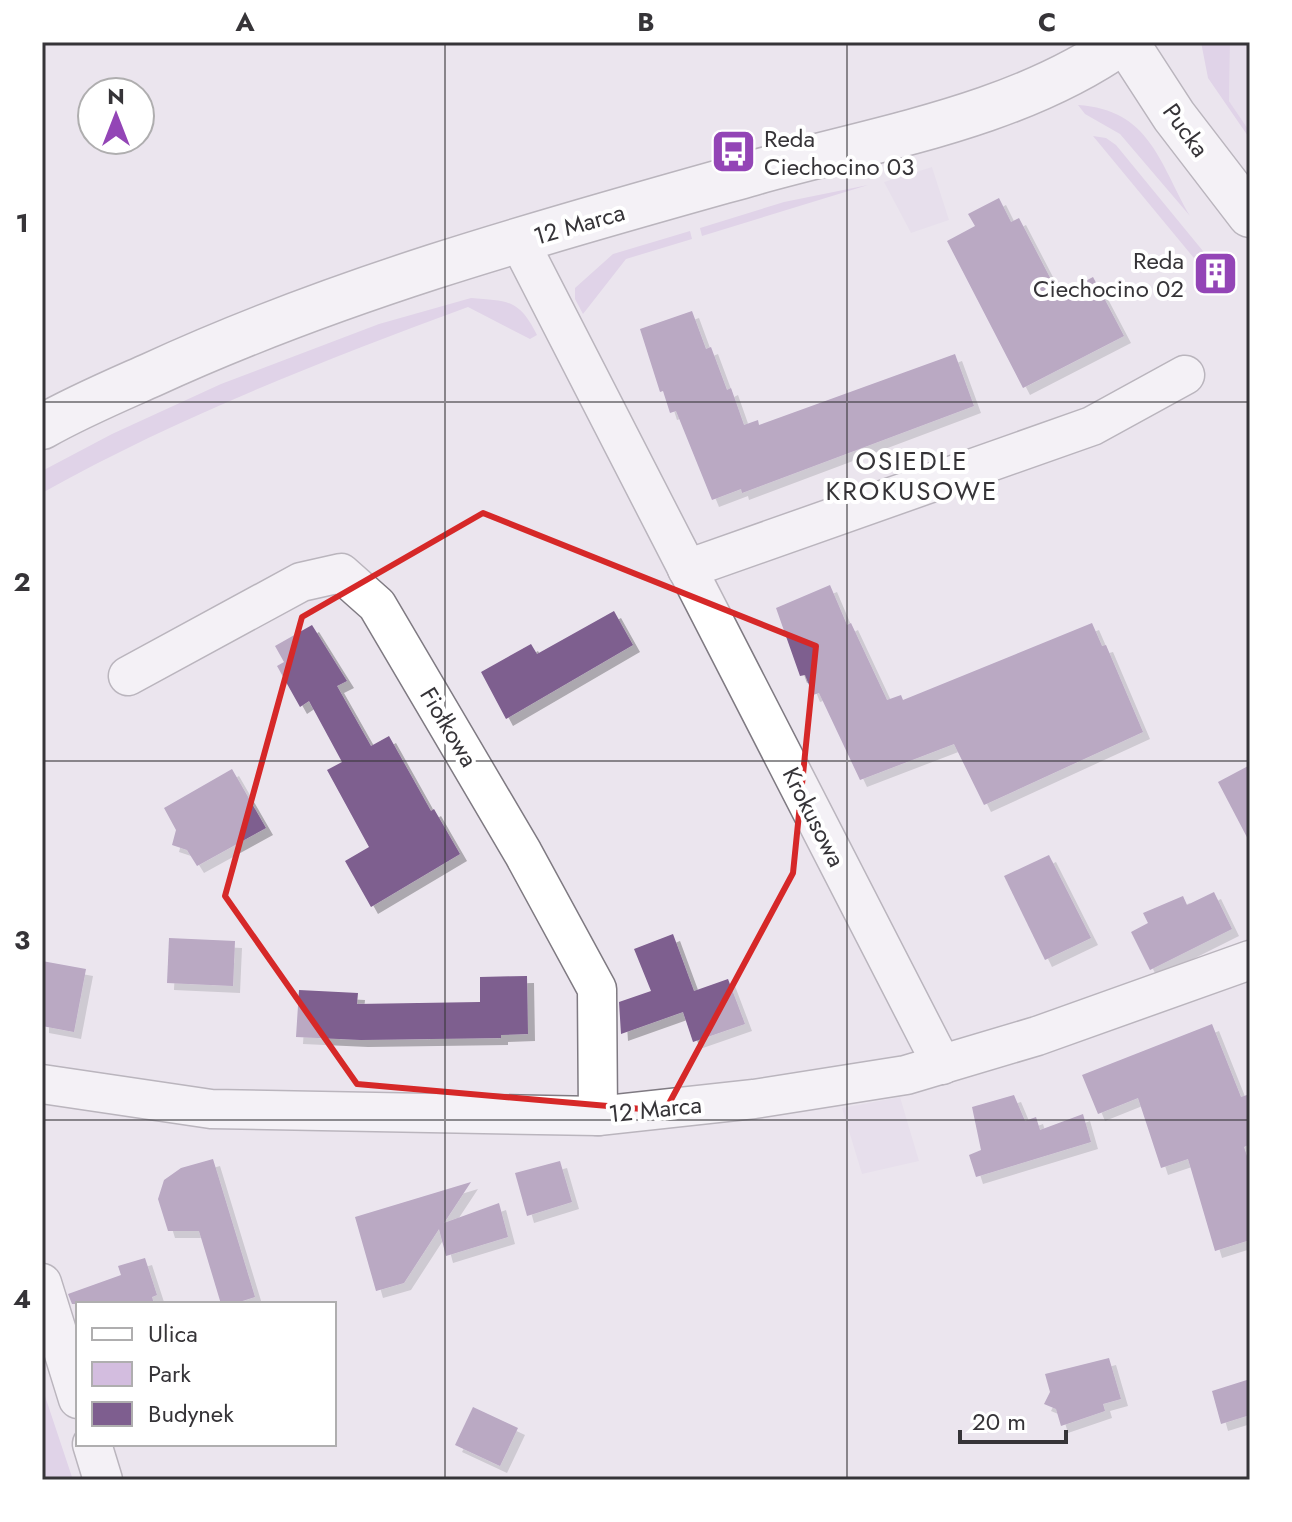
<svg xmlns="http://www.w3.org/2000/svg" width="1292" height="1522" font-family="Jost,sans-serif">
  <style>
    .built { fill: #e2d8e8 }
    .green { fill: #d3bddf }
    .building { fill: #7e5e8f; filter: url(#shadow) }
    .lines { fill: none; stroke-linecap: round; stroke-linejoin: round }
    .street-casing { stroke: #7f7a82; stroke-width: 41 }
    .secondary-casing { stroke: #7f7a82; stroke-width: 47 }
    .primary-casing { stroke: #7f7a82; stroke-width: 47 }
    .street { stroke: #fff; stroke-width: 38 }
    .secondary { stroke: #fff; stroke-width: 44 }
    .primary { stroke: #fff; stroke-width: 44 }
    .marked { fill: none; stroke: #d62828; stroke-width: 6; stroke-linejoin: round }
    .grid { fill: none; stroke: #363438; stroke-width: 2; stroke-opacity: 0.55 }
    .labels { text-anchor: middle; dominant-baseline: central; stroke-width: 8; stroke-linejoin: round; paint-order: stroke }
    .street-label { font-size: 24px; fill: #363438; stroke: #fff }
    .poi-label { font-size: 24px; fill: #363438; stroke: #fff; text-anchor: start }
    .neighbourhood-label { font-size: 26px; letter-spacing: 2px; fill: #363438; stroke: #fff }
    .neatline { fill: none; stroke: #363438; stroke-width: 3 }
    .grid-label { font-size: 26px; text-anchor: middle; font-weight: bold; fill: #363438 }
  </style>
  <defs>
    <filter id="shadow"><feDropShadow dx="7" dy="7" stdDeviation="0" flood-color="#0004"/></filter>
  </defs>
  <rect width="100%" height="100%" fill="#ebe5ee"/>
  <g class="built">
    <polygon points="1230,42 1250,42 1250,132 1229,101"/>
    <polygon points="932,167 949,220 911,233 884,182"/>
    <polygon points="900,1097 919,1161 862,1174 842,1108"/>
  </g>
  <g class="green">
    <polygon points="1201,42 1230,42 1229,101 1250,132 1250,139 1208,78"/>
    <path d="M 1078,105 C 1150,110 1159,162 1190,216 L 1120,134 L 1085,114 Z"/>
    <polygon points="1093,136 1106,138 1116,145 1212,262 1203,269"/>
    <polygon points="868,185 702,236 700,228 784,202"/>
    <polygon points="690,231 692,239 626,259 583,314 575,299 575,288 613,254"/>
    <path d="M 471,298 C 508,301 519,299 537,335 L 530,339 L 468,307 C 322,361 178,417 42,493 L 42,471 L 112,434 L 221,384 L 379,324 Z"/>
    <polygon points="42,1387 73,1480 42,1480"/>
  </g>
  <g class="building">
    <polygon points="999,198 1011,222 1019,218 1059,295 1093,277 1124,336 1023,388 947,241 975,226 968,214"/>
    <polygon points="692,311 706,349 711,347 727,390 731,388 744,425 758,420 759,425 955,354 974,406 742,493 741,489 712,500 676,411 670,413 663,391 660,392 640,329"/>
    <polygon points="830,585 847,625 851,623 887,700 901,695 903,700 1092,623 1102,646 1106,645 1143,732 984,805 954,744 860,780 819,693 813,695 805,675 800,676 776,608"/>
    <polygon points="614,611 633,645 506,719 481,672 531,644 537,654"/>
    <polygon points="312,625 347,681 337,686 371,746 389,736 431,811 434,809 460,854 371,907 345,861 369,847 327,770 342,762 309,701 300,707 277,666 284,662 275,646"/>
    <polygon points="1250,765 1250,843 1218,782"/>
    <polygon points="232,769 266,828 197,866 187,850 172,845 176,830 164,808"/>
    <polygon points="1049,855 1091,938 1045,960 1004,876"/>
    <polygon points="1214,892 1232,929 1150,970 1131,932 1148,923 1143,913 1183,896 1187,905"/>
    <polygon points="673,934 694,991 728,979 745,1024 693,1042 683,1012 621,1034 619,1002 651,991 634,949"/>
    <polygon points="169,938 235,941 233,986 167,983"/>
    <polygon points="42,961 86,969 74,1032 42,1026"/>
    <polygon points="527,976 528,1034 501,1035 501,1038 361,1040 296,1037 299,990 358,993 357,1004 480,1002 480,977"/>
    <polygon points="1212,1024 1241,1097 1250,1094 1250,1144 1244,1147 1250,1165 1250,1240 1215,1251 1188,1159 1161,1168 1138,1098 1098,1114 1082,1075"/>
    <polygon points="1014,1095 1025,1121 1036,1117 1040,1130 1083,1114 1091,1142 976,1177 969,1155 981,1150 972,1107"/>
    <polygon points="213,1159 255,1297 233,1304 221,1304 199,1231 168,1231 158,1199 164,1180 181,1168"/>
    <polygon points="560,1161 572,1202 527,1216 515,1173"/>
    <polygon points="471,1182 444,1223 499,1203 508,1237 446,1256 439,1229 404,1283 376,1291 355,1217"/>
    <polygon points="145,1258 157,1295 152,1297 154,1304 72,1304 68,1294 121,1275 118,1266"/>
    <polygon points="1109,1358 1121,1399 1103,1404 1105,1411 1061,1426 1056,1409 1044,1404 1050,1392 1045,1374"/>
    <polygon points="1250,1379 1250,1415 1221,1424 1212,1391"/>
    <polygon points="473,1407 518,1428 500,1466 455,1445"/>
  </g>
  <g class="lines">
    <defs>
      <g id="street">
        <polyline points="519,241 942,1065"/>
        <polyline points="687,569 1092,426 1185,375"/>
        <polyline points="128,676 301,582 341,573 377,605 523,853 597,989 598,1116"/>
        <polyline points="42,1084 211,1109 598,1116 754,1099 906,1075 1037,1036 1250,960"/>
        <polyline points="42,1283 78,1399"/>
        <polyline points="92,1444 103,1480"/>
      </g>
      <path id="secondary" d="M 42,427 C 77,407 115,391 151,375 C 344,286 550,230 753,173 C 877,138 1016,117 1122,42"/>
      <polyline id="primary" points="1126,42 1174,116 1250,215"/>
    </defs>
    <use href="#street" class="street-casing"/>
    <use href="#secondary" class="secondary-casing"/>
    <use href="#primary" class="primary-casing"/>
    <use href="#street" class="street"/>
    <use href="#secondary" class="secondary"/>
    <use href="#primary" class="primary"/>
  </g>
  <path d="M0 0H1292V1522H0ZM 483,513 L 816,646 L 793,873 L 665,1111 L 357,1084 L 225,896 L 302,617 Z" fill="#ebe5ee" fill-opacity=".55" fill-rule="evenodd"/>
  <path class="marked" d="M 483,513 L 816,646 L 793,873 L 665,1111 L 357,1084 L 225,896 L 302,617 Z"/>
  <path class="grid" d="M 445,42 L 445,1480M 847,42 L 847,1480M 42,402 L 1250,402M 42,761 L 1250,761M 42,1120 L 1250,1120"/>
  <defs>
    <symbol id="bus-square" viewBox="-11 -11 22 22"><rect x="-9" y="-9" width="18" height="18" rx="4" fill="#9345b6" stroke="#fff"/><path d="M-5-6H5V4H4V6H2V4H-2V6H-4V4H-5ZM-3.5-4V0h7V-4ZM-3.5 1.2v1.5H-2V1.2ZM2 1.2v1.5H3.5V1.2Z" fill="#fff"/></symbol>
    <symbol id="building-square" viewBox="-11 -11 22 22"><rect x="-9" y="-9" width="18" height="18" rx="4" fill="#9345b6" stroke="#fff"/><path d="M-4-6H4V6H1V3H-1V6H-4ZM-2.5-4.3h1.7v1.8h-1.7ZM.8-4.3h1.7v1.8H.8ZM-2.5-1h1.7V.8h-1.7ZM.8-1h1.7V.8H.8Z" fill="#fff"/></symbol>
  </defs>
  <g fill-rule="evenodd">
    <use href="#bus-square" x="708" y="126" width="51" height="51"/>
    <use href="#building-square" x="1190" y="248" width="51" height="51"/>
  </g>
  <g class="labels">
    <g class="street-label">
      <text transform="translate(1186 130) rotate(54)">Pucka</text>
      <text transform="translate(579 224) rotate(-16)">12 Marca</text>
      <text transform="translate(449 727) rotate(59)">Fiołkowa</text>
      <text transform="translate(814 817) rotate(63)">Krokusowa</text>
      <text transform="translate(655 1109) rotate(-6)">12 Marca</text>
    </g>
    <g class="poi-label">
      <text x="764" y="138">Reda<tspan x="764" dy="28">Ciechocino 03</tspan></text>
      <text x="1184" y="260" text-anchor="end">Reda<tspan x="1184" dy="28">Ciechocino 02</tspan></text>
    </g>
    <g class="neighbourhood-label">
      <text x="912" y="461">OSIEDLE<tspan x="912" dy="30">KROKUSOWE</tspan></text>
    </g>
  </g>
  <rect width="1292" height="1522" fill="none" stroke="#ffffff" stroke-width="88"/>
  <rect x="76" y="1302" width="260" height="144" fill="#ffffff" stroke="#afaeaf" stroke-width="2"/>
  <rect x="92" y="1328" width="40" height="12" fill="#ffffff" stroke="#afaeaf" stroke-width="2"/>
  <text x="148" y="1342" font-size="24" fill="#363438">Ulica</text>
  <rect x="92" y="1362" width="40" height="24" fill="#d3bddf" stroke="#afaeaf" stroke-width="2"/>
  <text x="148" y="1382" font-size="24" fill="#363438">Park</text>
  <rect x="92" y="1402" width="40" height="24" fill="#7e5e8f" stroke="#afaeaf" stroke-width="2"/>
  <text x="148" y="1422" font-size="24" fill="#363438">Budynek</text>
  <g transform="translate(116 116)"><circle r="38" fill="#ffffff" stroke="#afaeaf" stroke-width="2"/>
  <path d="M0-6L14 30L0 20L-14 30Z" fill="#9345b6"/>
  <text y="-12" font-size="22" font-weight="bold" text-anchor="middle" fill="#363438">N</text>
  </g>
  <path d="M960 1430v12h106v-12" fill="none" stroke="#363438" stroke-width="4"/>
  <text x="972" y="1430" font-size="24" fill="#363438" stroke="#ffffff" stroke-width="6" paint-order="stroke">20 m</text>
  <rect x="44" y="44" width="1204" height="1434" class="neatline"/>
  <g class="grid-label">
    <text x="245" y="31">A</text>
    <text x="646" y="31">B</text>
    <text x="1047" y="31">C</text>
    <text x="22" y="232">1</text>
    <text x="22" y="591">2</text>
    <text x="22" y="949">3</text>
    <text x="22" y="1308">4</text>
  </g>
</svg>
